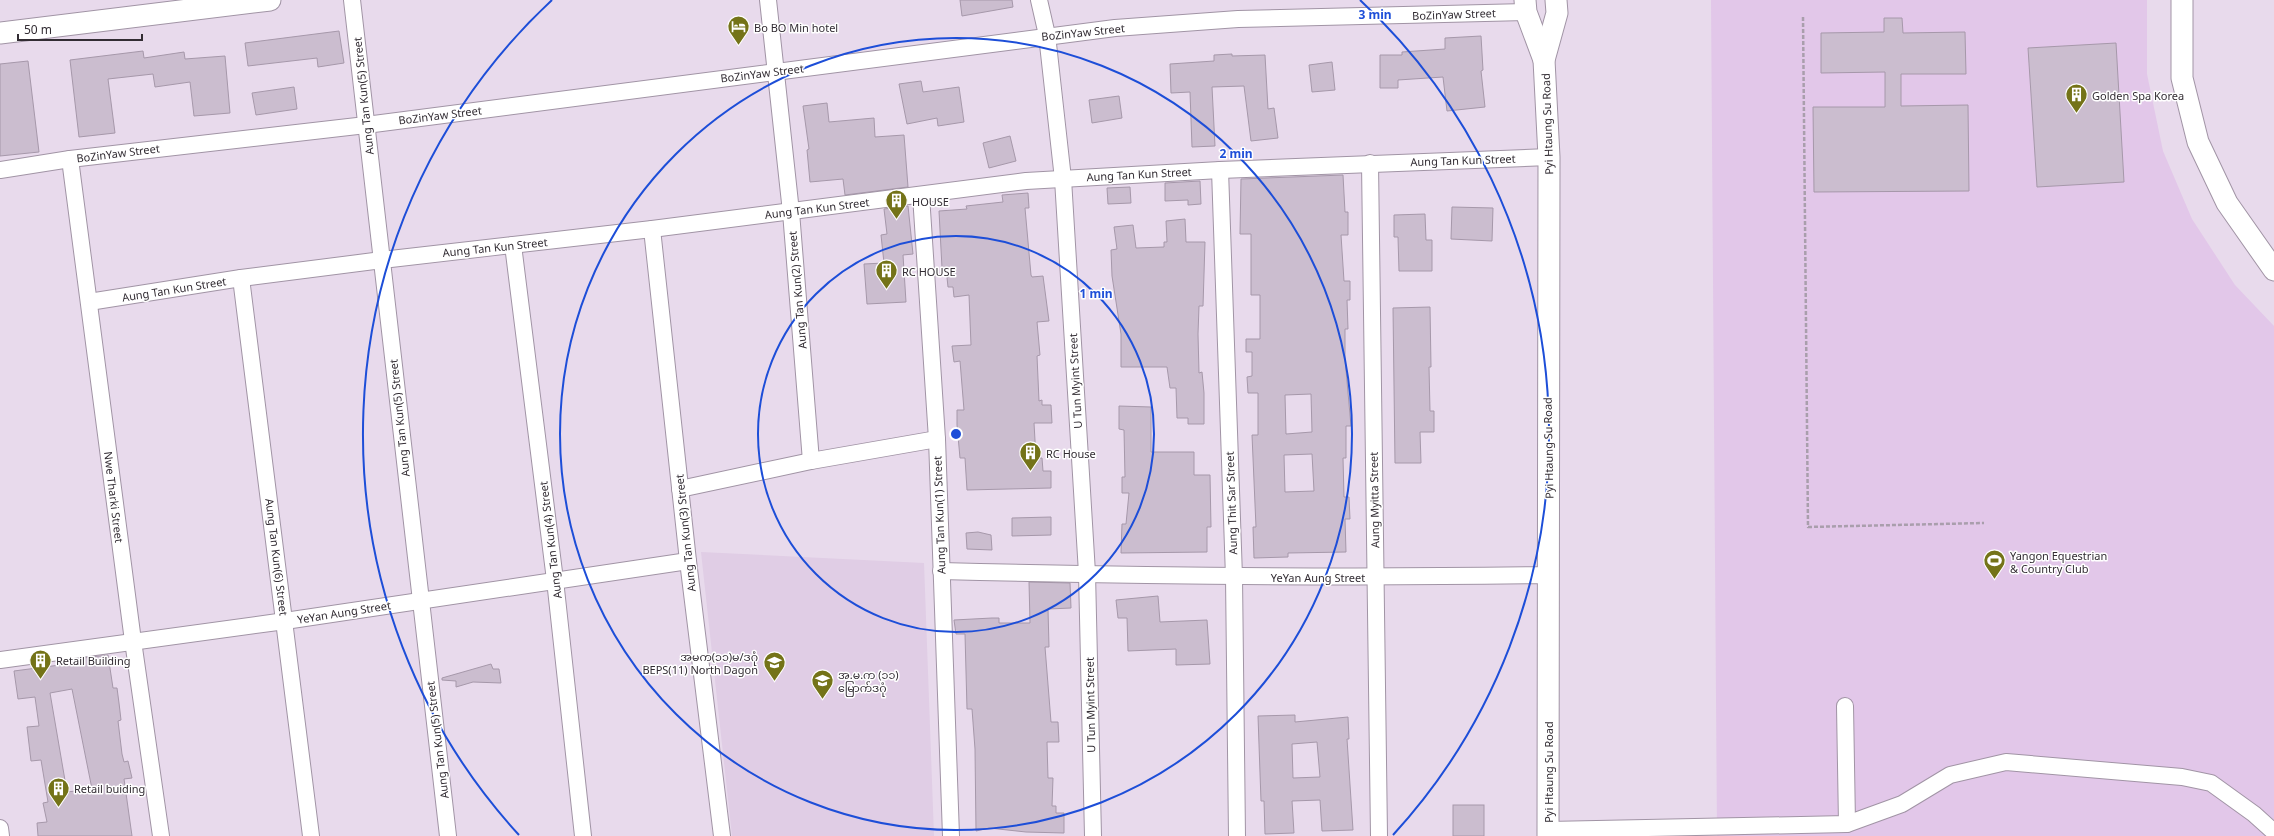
<svg xmlns="http://www.w3.org/2000/svg" width="2274" height="836" font-family="'Noto Sans','Noto Sans Myanmar',sans-serif">
  <style>
    .built { fill: #e0cde5 }
    .green { fill: #e2c7e9 }
    .building { fill: #cbbdcf; stroke: #a698aa; fill-rule: evenodd }
    .lines { fill: none; stroke-linecap: round; stroke-linejoin: round }
    .minor-casing { stroke: #a194a5; stroke-width: 18 }
    .major-casing { stroke: #a194a5; stroke-width: 23 }
    .path { stroke: #a99eac; stroke-width: 2.5; stroke-dasharray: 4 2; stroke-linecap: butt }
    .minor { stroke: #fff; stroke-width: 16 }
    .major { stroke: #fff; stroke-width: 21 }
    .ring { fill: none; stroke: #1d4ed8; stroke-width: 2 }
    .labels { text-anchor: middle; dominant-baseline: central; stroke-width: 3; stroke-linejoin: round; paint-order: stroke }
    .street-label { font-size: 11px; fill: #322c33; stroke: #fff }
    .poi-label { font-size: 11px; fill: #322c33; stroke: #fff; text-anchor: start }
    .centre { fill: #1d4ed8; stroke: #fff; stroke-width: 2 }
    .ring-label { font-size: 12px; text-anchor: middle; font-weight: bold; fill: #1d4ed8; stroke: #fff; stroke-width: 3; stroke-linejoin: round; paint-order: stroke }
  </style>
  <rect width="100%" height="100%" fill="#e8daec"/>
  <polygon class="built" points="701,552 924,563 934,836 732,836"/>
  <polygon class="green" points="1711,0 2147,0 2147,74 2163,151 2192,219 2235,285 2274,326 2274,836 1717,836"/>
  <g class="building">
    <polygon points="960,0 1012,0 1013,7 962,16"/>
    <polygon points="1884,18 1902,18 1903,33 1965,32 1966,74 1901,74 1901,106 1968,105 1969,191 1814,192 1813,107 1885,107 1885,72 1821,73 1821,33 1884,32"/>
    <polygon points="339,31 344,63 318,67 317,58 248,66 245,43"/>
    <polygon points="1481,36 1483,70 1481,71 1485,107 1447,111 1443,77 1398,80 1398,88 1380,88 1380,55 1402,55 1402,52 1445,49 1445,38"/>
    <polygon points="2116,43 2124,182 2037,187 2028,48"/>
    <polygon points="143,51 144,58 184,52 185,59 225,56 230,113 194,116 190,82 155,87 153,74 108,79 115,133 79,137 70,60"/>
    <polygon points="1232,54 1232,56 1265,55 1268,109 1274,108 1278,138 1251,141 1244,86 1212,87 1215,146 1192,147 1190,92 1171,93 1170,64 1214,61 1214,55"/>
    <polygon points="28,61 39,152 0,156 0,64"/>
    <polygon points="1332,62 1335,90 1312,92 1309,65"/>
    <polygon points="921,81 923,92 959,87 964,122 938,126 937,118 907,124 899,84"/>
    <polygon points="294,87 297,109 256,115 252,93"/>
    <polygon points="1119,96 1122,118 1092,123 1089,100"/>
    <polygon points="827,103 829,122 874,118 875,137 904,135 908,187 845,195 843,179 810,182 807,150 809,149 803,106"/>
    <polygon points="1010,136 1016,161 989,168 983,143"/>
    <path d="M 1343,175 L 1345,212 L 1348,212 L 1348,235 L 1341,235 L 1344,281 L 1350,281 L 1350,300 L 1347,300 L 1348,329 L 1345,329 L 1345,359 L 1351,426 L 1346,426 L 1346,458 L 1343,458 L 1344,497 L 1349,497 L 1350,519 L 1345,519 L 1346,552 L 1288,553 L 1288,557 L 1254,558 L 1253,527 L 1256,527 L 1252,435 L 1258,435 L 1258,393 L 1248,393 L 1247,377 L 1252,376 L 1252,352 L 1246,352 L 1246,339 L 1260,339 L 1260,295 L 1251,295 L 1251,234 L 1240,234 L 1241,179 ZM 1311,394 L 1312,432 L 1286,434 L 1285,395 ZM 1312,454 L 1314,491 L 1285,492 L 1284,455 Z"/>
    <polygon points="1200,181 1201,204 1188,205 1188,200 1165,201 1165,183"/>
    <polygon points="1130,187 1131,203 1108,204 1107,188"/>
    <polygon points="1028,193 1029,208 1025,208 1031,275 1032,277 1043,276 1049,321 1037,322 1040,355 1037,356 1039,401 1042,400 1042,405 1051,405 1052,423 1034,423 1036,458 1042,458 1043,471 1051,471 1051,488 967,490 965,458 960,458 957,425 957,410 964,410 960,361 954,362 952,346 971,345 969,295 954,297 953,287 948,287 946,268 942,268 939,211 967,209 966,206 1003,202 1002,195"/>
    <polygon points="908,206 913,254 903,255 906,302 867,304 864,264 884,263 881,235 887,234 884,209"/>
    <polygon points="1452,207 1493,208 1492,241 1451,239"/>
    <polygon points="1425,214 1426,240 1432,240 1432,271 1399,271 1398,237 1394,237 1394,215"/>
    <polygon points="1185,219 1186,242 1205,242 1203,306 1199,306 1198,334 1199,373 1202,372 1204,393 1204,424 1188,424 1188,418 1177,418 1176,388 1170,388 1167,367 1121,367 1121,334 1112,276 1111,250 1117,249 1114,227 1133,225 1136,248 1164,247 1164,242 1167,242 1166,221"/>
    <polygon points="1430,307 1431,367 1429,367 1430,411 1434,411 1434,432 1420,432 1421,463 1395,463 1393,308"/>
    <polygon points="1119,406 1151,407 1151,452 1194,452 1194,475 1210,475 1211,527 1207,527 1207,552 1121,553 1122,524 1126,524 1129,493 1122,493 1122,477 1125,477 1124,430 1119,429"/>
    <polygon points="1051,517 1051,535 1012,536 1012,518"/>
    <polygon points="978,532 991,535 992,550 967,549 966,533"/>
    <polygon points="1029,582 1070,583 1071,608 1048,609 1049,647 1045,647 1051,722 1058,722 1059,742 1047,742 1048,778 1053,778 1052,806 1056,806 1056,813 1064,813 1064,833 1026,832 989,828 976,831 975,749 972,709 967,709 965,634 956,634 954,620 992,618 999,618 999,623 1030,623"/>
    <polygon points="1158,596 1160,622 1207,620 1210,664 1176,665 1176,649 1128,651 1127,618 1118,618 1116,600"/>
    <path d="M 108,655 L 113,688 L 117,688 L 119,703 L 121,720 L 118,721 L 122,754 L 124,762 L 128,761 L 132,778 L 124,779 L 132,836 L 38,836 L 37,823 L 47,822 L 43,803 L 48,802 L 41,760 L 31,761 L 27,727 L 39,726 L 35,697 L 18,699 L 14,671 L 75,663 L 75,659 ZM 72,689 L 92,789 L 67,792 L 50,693 Z"/>
    <polygon points="491,664 493,669 499,669 501,683 473,682 456,687 456,681 442,680 442,678"/>
    <path d="M 1295,715 L 1295,722 L 1348,717 L 1349,739 L 1347,739 L 1353,830 L 1322,831 L 1320,800 L 1292,801 L 1294,833 L 1265,834 L 1264,801 L 1261,801 L 1258,716 ZM 1317,742 L 1320,777 L 1293,778 L 1292,744 Z"/>
    <rect x="1453" y="805" width="31" height="31"/>
  </g>
  <g class="lines">
    <defs>
      <g id="minor">
        <polyline points="352,0 448,836"/>
        <polyline points="768,0 791,212 811,461"/>
        <polyline points="1039,0 1047,35 1063,179 1087,573 1093,836"/>
        <polyline points="70,159 133,641 161,836"/>
        <polyline points="1370,163 1379,836"/>
        <polyline points="0,170 70,159 366,125 1115,28 1238,19 1526,12"/>
        <polyline points="1220,170 1234,577 1237,836"/>
        <polyline points="921,195 937,439 951,836"/>
        <polyline points="652,229 688,561 722,836"/>
        <polyline points="513,245 555,580 583,836"/>
        <polyline points="241,278 311,836"/>
        <polyline points="89,302 241,278 382,260 652,229 1026,181 1220,170 1549,157"/>
        <polyline points="680,489 811,461 937,439"/>
        <path d="M 941,571 C 1144,576 1346,578 1549,575"/>
        <polyline points="0,660 285,621 688,561"/>
        <polyline points="1845,706 1847,824"/>
        <polyline points="0,828 1,836"/>
        <polyline points="1548,830 1847,824 1902,804 1950,775 2006,762 2182,777 2211,783 2254,814 2274,832"/>
      </g>
      <g id="major">
        <polyline points="1525,0 1526,12 1544,60"/>
        <polyline points="2182,0 2182,78 2198,142 2227,203 2274,270"/>
        <polyline points="0,33 270,0"/>
        <polyline points="1548,836 1549,157 1544,60 1557,13 1556,0"/>
      </g>
    </defs>
    <use href="#minor" class="minor-casing"/>
    <use href="#major" class="major-casing"/>
    <polyline class="path" points="1803,17 1808,527 1984,523"/>
    <use href="#minor" class="minor"/>
    <use href="#major" class="major"/>
  </g>
  <g class="ring">
    <circle cx="956" cy="434" r="198"/>
    <circle cx="956" cy="434" r="396"/>
    <path d="M519 835A593 593 0 0 1 552 0M1360 0A593 593 0 0 1 1393 835"/>
  </g>
  <defs>
    <symbol id="hotel-pin" viewBox="-11 -11 22 30"><path d="M0 17L-7.5 6A9.5 9.5 0 1 1 7.5 6Z" fill="#747318" stroke="#fff"/><path d="M-6-4.5h1.5V1H6V5H4.5V3h-9V5H-6ZM-4 0a1.8 1.8 0 1 1 3.6 0ZM.5 0V-2.5h3Q6-2.5 6 0Z" fill="#fff"/></symbol>
    <symbol id="building-pin" viewBox="-11 -11 22 30"><path d="M0 17L-7.5 6A9.5 9.5 0 1 1 7.5 6Z" fill="#747318" stroke="#fff"/><path d="M-4-6H4V6H1V3H-1V6H-4ZM-2.5-4.3h1.7v1.8h-1.7ZM.8-4.3h1.7v1.8H.8ZM-2.5-1h1.7V.8h-1.7ZM.8-1h1.7V.8H.8Z" fill="#fff"/></symbol>
    <symbol id="stadium-pin" viewBox="-11 -11 22 30"><path d="M0 17L-7.5 6A9.5 9.5 0 1 1 7.5 6Z" fill="#747318" stroke="#fff"/><path d="M0-5a6.5 5 0 1 0 0 10a6.5 5 0 1 0 0-10ZM-3.5-1.8h7v3.6h-7Z" fill="#fff"/></symbol>
    <symbol id="school-pin" viewBox="-11 -11 22 30"><path d="M0 17L-7.5 6A9.5 9.5 0 1 1 7.5 6Z" fill="#747318" stroke="#fff"/><path d="M0-5L7-2L0 1L-7-2ZM-4 1L0 2.5L4 1V4Q0 6-4 4Z" fill="#fff"/></symbol>
  </defs>
  <g fill-rule="evenodd">
    <use href="#hotel-pin" x="726" y="14" width="25" height="34"/>
    <use href="#building-pin" x="2064" y="82" width="25" height="34"/>
    <use href="#building-pin" x="884" y="188" width="25" height="34"/>
    <use href="#building-pin" x="874" y="258" width="25" height="34"/>
    <use href="#building-pin" x="1018" y="440" width="25" height="34"/>
    <use href="#stadium-pin" x="1982" y="548" width="25" height="34"/>
    <use href="#building-pin" x="28" y="648" width="25" height="34"/>
    <use href="#school-pin" x="762" y="650" width="25" height="34"/>
    <use href="#school-pin" x="810" y="668" width="25" height="34"/>
    <use href="#building-pin" x="46" y="776" width="25" height="34"/>
  </g>
  <g class="labels">
    <g class="street-label">
      <text transform="translate(1454 14) rotate(-2)">BoZinYaw Street</text>
      <text transform="translate(1083 32) rotate(-6)">BoZinYaw Street</text>
      <text transform="translate(762 73) rotate(-7)">BoZinYaw Street</text>
      <text transform="translate(363 96) rotate(-96)">Aung Tan Kun(5) Street</text>
      <text transform="translate(440 115) rotate(-7)">BoZinYaw Street</text>
      <text transform="translate(1547 124) rotate(-92)">Pyi Htaung Su Road</text>
      <text transform="translate(118 153) rotate(-7)">BoZinYaw Street</text>
      <text transform="translate(1463 160) rotate(-2)">Aung Tan Kun Street</text>
      <text transform="translate(1139 174) rotate(-3)">Aung Tan Kun Street</text>
      <text transform="translate(817 208) rotate(-7)">Aung Tan Kun Street</text>
      <text transform="translate(495 247) rotate(-6)">Aung Tan Kun Street</text>
      <text transform="translate(174 289) rotate(-9)">Aung Tan Kun Street</text>
      <text transform="translate(797 290) rotate(-95)">Aung Tan Kun(2) Street</text>
      <text transform="translate(1075 381) rotate(-93)">U Tun Myint Street</text>
      <text transform="translate(399 418) rotate(-96)">Aung Tan Kun(5) Street</text>
      <text transform="translate(1548 448) rotate(-91)">Pyi Htaung Su Road</text>
      <text transform="translate(114 497) rotate(83)">Nwe Tharki Street</text>
      <text transform="translate(1374 500) rotate(-91)">Aung Myitta Street</text>
      <text transform="translate(1231 503) rotate(-92)">Aung Thit Sar Street</text>
      <text transform="translate(939 515) rotate(-92)">Aung Tan Kun(1) Street</text>
      <text transform="translate(685 533) rotate(-96)">Aung Tan Kun(3) Street</text>
      <text transform="translate(550 540) rotate(-97)">Aung Tan Kun(4) Street</text>
      <text transform="translate(277 557) rotate(83)">Aung Tan Kun(6) Street</text>
      <text x="1318" y="577">YeYan Aung Street</text>
      <text transform="translate(344 612) rotate(-9)">YeYan Aung Street</text>
      <text transform="translate(1090 705) rotate(-91)">U Tun Myint Street</text>
      <text transform="translate(437 740) rotate(-97)">Aung Tan Kun(5) Street</text>
      <text transform="translate(1548 772) rotate(-90)">Pyi Htaung Su Road</text>
    </g>
    <g class="poi-label">
      <text x="754" y="27">Bo BO Min hotel</text>
      <text x="2092" y="95">Golden Spa Korea</text>
      <text x="912" y="201">HOUSE</text>
      <text x="902" y="271">RC HOUSE</text>
      <text x="1046" y="453">RC House</text>
      <text x="2010" y="555">Yangon Equestrian<tspan x="2010" dy="13">&amp; Country Club</tspan></text>
      <text x="758" y="656" text-anchor="end">အမက(၁၁)မ/ဒဂုံ<tspan x="758" dy="13">BEPS(11) North Dagon</tspan></text>
      <text x="56" y="660">Retail Building</text>
      <text x="838" y="674">အ.မ.က (၁၁)<tspan x="838" dy="13">မြောက်ဒဂုံ</tspan></text>
      <text x="74" y="788">Retail buiding</text>
    </g>
  </g>
  <circle cx="956" cy="434" r="6" class="centre"/>
  <g class="ring-label">
    <text x="1375" y="19">3 min</text>
    <text x="1236" y="158">2 min</text>
    <text x="1096" y="298">1 min</text>
  </g>
  <path d="M18 34v6h124v-6" fill="none" stroke="#322c33" stroke-width="2"/>
  <text x="24" y="34" font-size="12" fill="#322c33" stroke="#ffffff" stroke-width="3" paint-order="stroke">50 m</text>
</svg>
